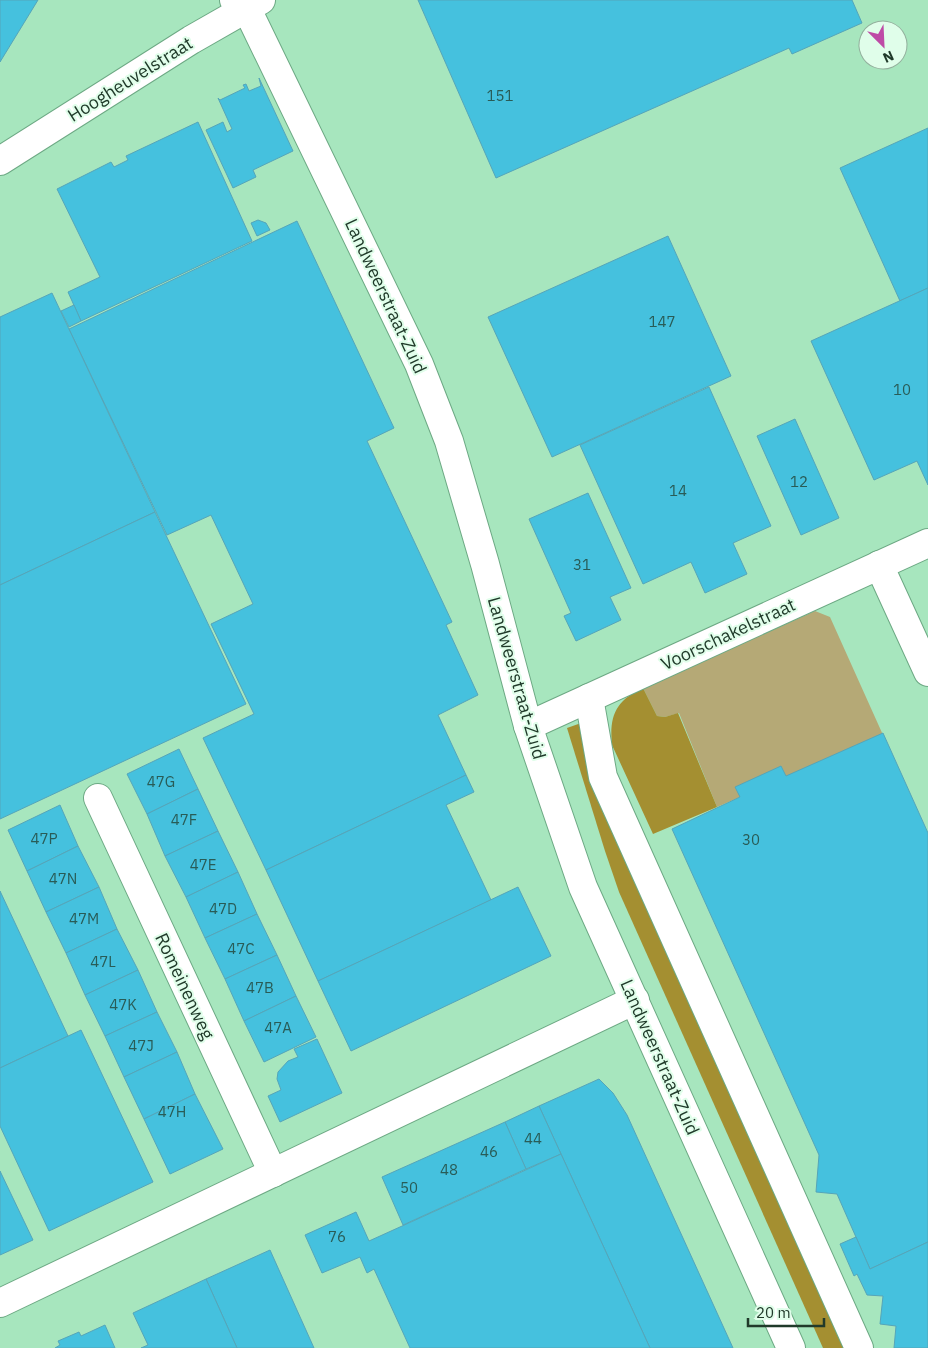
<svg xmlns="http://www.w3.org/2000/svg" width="928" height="1348" font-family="'IBM Plex Sans',sans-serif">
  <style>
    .green { fill: #b5a976 }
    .forest { fill: #a48f31 }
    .building { fill: #45c1de; stroke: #55a5b9 }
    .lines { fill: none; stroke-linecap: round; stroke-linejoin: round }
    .minor-casing { stroke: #6da984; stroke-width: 30 }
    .minor { stroke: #fff; stroke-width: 28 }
    .labels { text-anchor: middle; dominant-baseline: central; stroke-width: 4; stroke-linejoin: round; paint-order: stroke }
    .number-label { font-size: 15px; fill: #295c57 }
    .street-label { font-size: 18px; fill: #203a2a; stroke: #e0feea }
  </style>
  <rect width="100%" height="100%" fill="#a7e6be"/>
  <polygon class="green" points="815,611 830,617 883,735 717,807 679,713 665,717 657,716 643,688"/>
  <g class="forest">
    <path d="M 643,688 L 657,716 L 665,717 L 678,713 L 717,807 L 653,834 L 612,745 C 609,716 616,700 643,688 Z"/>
    <polygon points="584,722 851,1348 823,1348 619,892 605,851 567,728"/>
  </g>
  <g class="building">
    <polygon points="0,0 38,0 0,62"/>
    <polygon points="418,0 852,0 862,23 792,54 789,48 496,178"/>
    <polygon points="259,78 293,151 253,170 256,177 233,188 206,130 223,122 227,132 232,129 218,98 220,100 245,88 243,85 246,84 249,91 261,86"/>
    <polygon points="198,122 252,241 81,321 68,292 100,277 57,189 111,162 114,167 128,160 126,156"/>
    <polygon points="928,128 928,288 900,301 840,168"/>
    <polygon points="258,220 266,223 270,230 257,236 251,223"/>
    <polygon points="297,221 394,428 367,441 452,622 446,625 478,695 438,715 466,775 266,870 203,738 254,714 211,624 253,604 211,515 167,535 69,329"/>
    <polygon points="668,236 731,376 552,457 488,317"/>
    <polygon points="928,288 928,485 917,461 874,480 811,341"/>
    <polygon points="52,293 155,512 0,585 0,317"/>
    <polygon points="74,305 81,321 69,327 61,311"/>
    <polygon points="709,387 771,526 733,543 747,574 705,593 691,562 643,584 580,445"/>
    <polygon points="795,419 839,518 801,535 757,436"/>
    <polygon points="588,493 631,588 610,597 621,620 576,641 564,616 571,613 529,519"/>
    <polygon points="155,512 246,704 0,819 0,585"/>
    <polygon points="883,733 928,833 928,1242 870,1269 837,1194 816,1192 819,1155 672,829 740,797 735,787 781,766 786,776"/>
    <polygon points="179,749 198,789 147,814 127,774"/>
    <polygon points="466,775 474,792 446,805 491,900 318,981 266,870"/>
    <polygon points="198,789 218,831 165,856 147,814"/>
    <polygon points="60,805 78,846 27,871 8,830"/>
    <polygon points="218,831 238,872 186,897 165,856"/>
    <polygon points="78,846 99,887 46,912 27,871"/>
    <polygon points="238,872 257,914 205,938 186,897"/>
    <polygon points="99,887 117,929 66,953 46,912"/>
    <polygon points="518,887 551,956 351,1051 318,981"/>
    <polygon points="0,891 68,1036 0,1068"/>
    <polygon points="257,914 277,955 225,979 205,938"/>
    <polygon points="117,929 138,970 85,995 66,953"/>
    <polygon points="277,955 296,996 244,1021 225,979"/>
    <polygon points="138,970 157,1012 105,1036 85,995"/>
    <polygon points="296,996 316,1037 264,1062 244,1021"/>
    <polygon points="157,1012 177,1052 124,1077 105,1036"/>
    <polygon points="81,1030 153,1182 49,1231 0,1126 0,1068"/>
    <polygon points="317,1039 342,1093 280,1122 268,1096 281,1090 277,1079 278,1072 288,1061 298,1057 294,1049"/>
    <polygon points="177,1052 195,1094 144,1119 124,1077"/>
    <polygon points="599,1079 613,1093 627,1115 733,1348 650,1348 539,1106"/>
    <polygon points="195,1094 223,1149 170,1174 144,1119"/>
    <polygon points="539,1106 561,1154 526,1169 505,1122"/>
    <polygon points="505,1122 526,1169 403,1225 382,1177"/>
    <polygon points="561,1154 650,1348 410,1348 374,1269 367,1273 360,1257 322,1273 305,1235 356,1212 369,1241"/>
    <polygon points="0,1171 33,1240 0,1255"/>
    <polygon points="856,1237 870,1269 928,1242 928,1348 894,1348 896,1326 880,1324 883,1296 867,1295 857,1274 854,1276 840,1244"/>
    <polygon points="270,1250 314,1348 237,1348 206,1279"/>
    <polygon points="206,1279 237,1348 141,1348 148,1345 133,1313"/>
    <polygon points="105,1325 115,1348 55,1348 60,1345 58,1341 79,1332 81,1336"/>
  </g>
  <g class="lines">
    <defs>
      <g id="minor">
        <polyline points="234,0 247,9 419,364 449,441 485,564 528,726 583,887 791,1348"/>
        <polyline points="0,161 191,40 261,0"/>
        <polyline points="879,565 928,672"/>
        <polyline points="589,698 603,777 859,1348"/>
        <polyline points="528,726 928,543"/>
        <polyline points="98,798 273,1173"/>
        <polyline points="0,1303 635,1000"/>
      </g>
    </defs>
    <use href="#minor" class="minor-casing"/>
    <use href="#minor" class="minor"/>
  </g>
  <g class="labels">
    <g class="number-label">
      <text x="500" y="95">151</text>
      <text x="662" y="321">147</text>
      <text x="902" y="389">10</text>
      <text x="799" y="481">12</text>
      <text x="678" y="490">14</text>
      <text x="582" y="564">31</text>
      <text x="161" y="781">47G</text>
      <text x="184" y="819">47F</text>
      <text x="44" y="838">47P</text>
      <text x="751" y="839">30</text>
      <text x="203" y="864">47E</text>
      <text x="63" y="878">47N</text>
      <text x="223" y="908">47D</text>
      <text x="84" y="918">47M</text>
      <text x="241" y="948">47C</text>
      <text x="103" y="961">47L</text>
      <text x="260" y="987">47B</text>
      <text x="123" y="1004">47K</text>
      <text x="278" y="1027">47A</text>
      <text x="141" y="1045">47J</text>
      <text x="172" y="1111">47H</text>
      <text x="533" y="1138">44</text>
      <text x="489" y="1151">46</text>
      <text x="449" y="1169">48</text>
      <text x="409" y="1187">50</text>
      <text x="337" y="1236">76</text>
    </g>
    <g class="street-label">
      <text transform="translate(130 79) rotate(-32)">Hoogheuvelstraat</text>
      <text transform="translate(386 296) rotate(65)">Landweerstraat-Zuid</text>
      <text transform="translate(728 634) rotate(-25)">Voorschakelstraat</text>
      <text transform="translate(517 678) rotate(74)">Landweerstraat-Zuid</text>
      <text transform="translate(185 986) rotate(65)">Romeinenweg</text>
      <text transform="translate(660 1057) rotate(66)">Landweerstraat-Zuid</text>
    </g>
  </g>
  <g transform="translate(883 45) rotate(156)"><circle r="24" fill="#e0feea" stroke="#93b09d"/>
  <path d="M0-4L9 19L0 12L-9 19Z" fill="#be4ba6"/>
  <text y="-8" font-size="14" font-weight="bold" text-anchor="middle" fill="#203a2a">N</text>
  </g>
  <path d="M748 1318v8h76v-8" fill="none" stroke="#203a2a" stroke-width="2.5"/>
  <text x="756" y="1318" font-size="15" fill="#203a2a" stroke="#e0feea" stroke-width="4" paint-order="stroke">20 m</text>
</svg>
